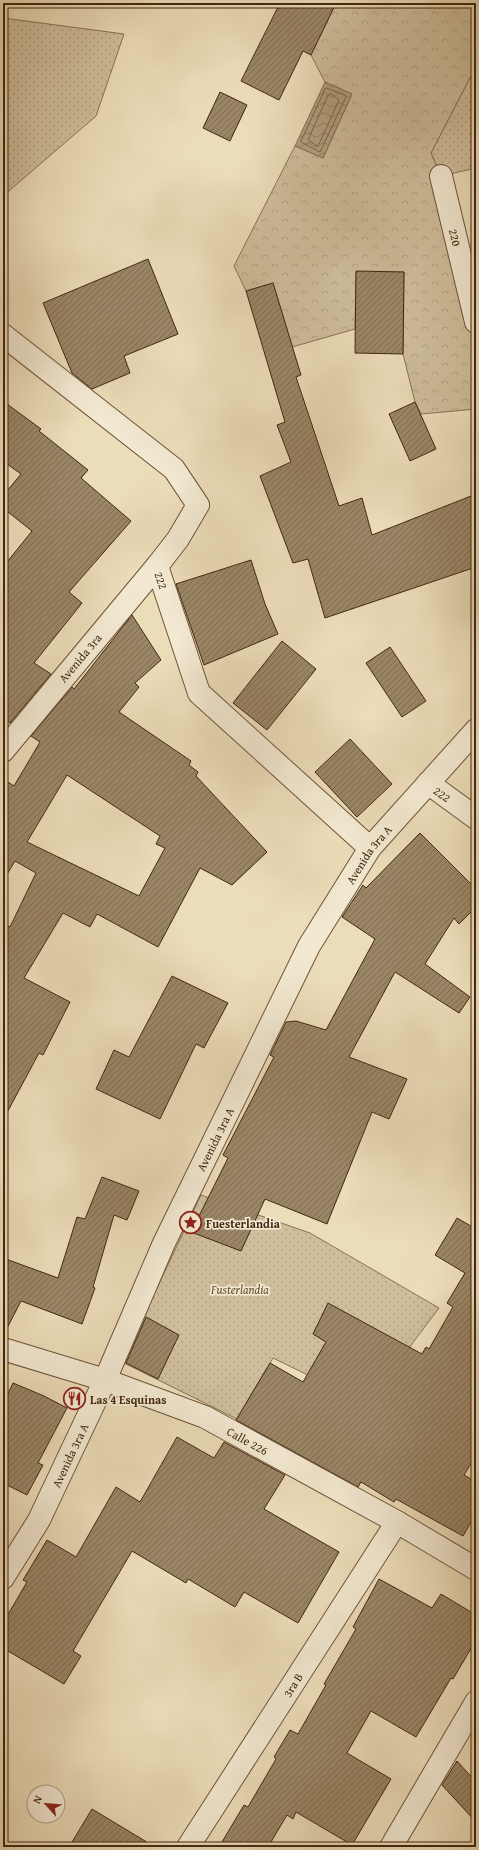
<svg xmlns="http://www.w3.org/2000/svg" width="479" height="1850" font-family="'Gentium Book Plus',serif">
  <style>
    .grass { fill: url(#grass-dots); stroke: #887255 }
    .forest { fill: url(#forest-crowns); stroke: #887255 }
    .water { fill: url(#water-waves); stroke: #856f52 }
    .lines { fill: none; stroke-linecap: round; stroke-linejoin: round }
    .shore { stroke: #7a6346; stroke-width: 1 }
    .building { fill: url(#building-hatch); stroke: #41270e; fill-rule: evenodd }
    .minor-casing { stroke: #6c5439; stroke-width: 24 }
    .minor { stroke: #f3e9d2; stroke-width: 22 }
    .labels { text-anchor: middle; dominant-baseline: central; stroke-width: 3.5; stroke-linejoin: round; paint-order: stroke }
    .street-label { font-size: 12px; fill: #41270e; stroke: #f3e9d2 }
    .poi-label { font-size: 12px; font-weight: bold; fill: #41270e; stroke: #f3e9d2; text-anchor: start }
    .park-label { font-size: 12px; font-style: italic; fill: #644d32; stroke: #f3e9d2 }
  </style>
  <defs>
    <pattern id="grass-dots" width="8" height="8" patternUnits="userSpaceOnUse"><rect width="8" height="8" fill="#cfbe9c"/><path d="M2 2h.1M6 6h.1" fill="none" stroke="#b3a385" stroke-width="1.8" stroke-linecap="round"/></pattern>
    <pattern id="forest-crowns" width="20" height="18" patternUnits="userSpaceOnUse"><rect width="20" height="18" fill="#cfbe9c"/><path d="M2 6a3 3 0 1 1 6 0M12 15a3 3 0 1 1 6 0" fill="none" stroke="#b3a385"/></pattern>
    <pattern id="water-waves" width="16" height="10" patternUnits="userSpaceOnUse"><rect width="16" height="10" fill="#b29f7f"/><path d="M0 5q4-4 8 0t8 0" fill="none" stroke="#928266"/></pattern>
    <pattern id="building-hatch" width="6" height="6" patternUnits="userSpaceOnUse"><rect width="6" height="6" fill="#9a8667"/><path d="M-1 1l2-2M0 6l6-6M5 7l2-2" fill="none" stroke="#7f6e53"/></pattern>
  </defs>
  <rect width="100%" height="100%" fill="#ecddb9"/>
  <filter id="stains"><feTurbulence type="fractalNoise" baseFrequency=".005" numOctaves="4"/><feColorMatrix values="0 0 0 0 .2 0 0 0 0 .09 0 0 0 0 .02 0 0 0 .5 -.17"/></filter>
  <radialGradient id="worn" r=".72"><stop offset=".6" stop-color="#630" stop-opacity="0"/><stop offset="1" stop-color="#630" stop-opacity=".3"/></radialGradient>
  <g class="grass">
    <polygon points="3,18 124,34 96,116 3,196"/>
    <polygon points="476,66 476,168 441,176 431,153"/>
    <polygon points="201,1195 310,1233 439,1308 367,1404 273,1358 237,1419 122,1362"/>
  </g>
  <polygon class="forest" points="336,3 476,3 476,66 431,153 441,176 476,322 476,409 421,414 415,402 403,354 404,272 356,272 355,329 292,347 273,283 246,291 234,266 295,146 323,158 352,94 325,82 311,55"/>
  <polygon class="water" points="325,82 352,94 323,158 295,146"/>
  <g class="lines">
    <g class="shore">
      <polygon points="326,88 345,95 346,97 320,152 301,142"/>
      <polygon points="331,94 339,100 319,144 317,146 308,140 328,95"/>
    </g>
  </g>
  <g class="building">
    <polygon points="280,3 336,3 311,55 303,51 279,100 241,81"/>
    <polygon points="220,92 247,105 230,141 203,128"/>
    <polygon points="148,259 178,334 124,356 130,373 92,389 72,373 43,303"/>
    <polygon points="356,271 404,272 403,354 355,353"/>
    <polygon points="273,283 301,375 296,377 339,506 362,498 372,535 471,496 476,511 476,567 325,618 308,559 293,563 260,476 291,462 277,425 285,422 246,291"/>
    <polygon points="3,401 41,429 39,431 88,470 81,478 131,521 69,592 82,603 34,663 51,674 10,723 3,718 3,567 32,531 3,508 3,496 21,474 3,461"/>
    <polygon points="415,402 436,449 410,461 389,414"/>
    <polygon points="251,560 265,604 278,634 204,665 176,584"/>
    <path d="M 132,615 L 161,660 L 135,683 L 139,687 L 119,712 L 191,761 L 189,765 L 198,772 L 196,776 L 267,852 L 232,885 L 200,868 L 158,947 L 97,914 L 90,927 L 63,913 L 24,978 L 70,1002 L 43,1055 L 39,1053 L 3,1120 L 3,923 L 10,927 L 36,873 L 15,861 L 3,881 L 3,779 L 14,786 L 40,742 L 31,736 L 72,687 L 74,689 ZM 67,775 L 160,836 L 156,844 L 165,848 L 139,896 L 27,842 Z"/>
    <polygon points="282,641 316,669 267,730 233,703"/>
    <polygon points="390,647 426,701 402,717 366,663"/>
    <polygon points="350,739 392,784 357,817 315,772"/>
    <polygon points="420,833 476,889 476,907 459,924 454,918 425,964 470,997 459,1013 395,972 349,1057 407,1079 389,1119 372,1112 327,1224 265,1199 241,1251 191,1232 228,1158 223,1155 274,1057 270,1055 286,1022 296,1021 326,1030 375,939 342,917 363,885 366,888"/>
    <polygon points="172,976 228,1003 204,1048 196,1044 160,1119 96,1089 114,1050 129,1057"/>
    <polygon points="102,1177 139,1191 127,1220 114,1215 93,1287 95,1288 82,1324 21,1301 3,1336 3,1258 58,1278 77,1217 85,1219"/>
    <polygon points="457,1218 476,1229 476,1455 464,1475 476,1482 476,1514 463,1536 396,1499 394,1502 361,1482 358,1487 236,1420 270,1363 303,1382 326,1342 313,1334 328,1303 422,1354 426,1347 429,1349 453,1307 447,1303 465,1273 435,1255"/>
    <polygon points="146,1317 179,1335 158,1379 126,1363"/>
    <polygon points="13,1383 44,1396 67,1408 38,1463 43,1465 27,1495 3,1483 3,1404"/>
    <polygon points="177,1437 214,1458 224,1442 285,1475 264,1509 339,1552 298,1623 244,1592 235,1607 188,1579 186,1583 132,1551 73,1651 81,1656 64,1684 3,1648 3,1623 27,1582 23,1580 47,1540 76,1557 116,1487 140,1502"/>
    <polygon points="379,1579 432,1608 441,1594 476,1615 476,1640 453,1679 451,1678 416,1737 371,1711 347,1753 391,1779 352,1845 296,1812 293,1819 287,1815 268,1847 219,1847 244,1805 248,1807 276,1759 274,1757 290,1730 298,1734 326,1685 324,1684 356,1629 353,1627"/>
    <polygon points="457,1761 476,1782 476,1822 442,1785"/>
    <polygon points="92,1809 155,1847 69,1847"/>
  </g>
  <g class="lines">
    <defs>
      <g id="minor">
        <path id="s1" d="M 441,176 L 476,322"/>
        <polyline points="3,335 174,469 198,505 178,539 157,566 3,751"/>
        <path id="s2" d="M 157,566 L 199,693 L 370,848"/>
        <path id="s3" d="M 428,783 L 476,818"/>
        <path id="s4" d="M 3,1349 L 105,1380 L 205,1417 L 397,1522 L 476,1569"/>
        <path id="s5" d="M 3,1578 L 39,1520 L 105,1380 L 164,1243 L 309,946 L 370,848 L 476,730"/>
        <path id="s6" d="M 188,1847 L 397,1522"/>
        <polyline points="391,1847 476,1702"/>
      </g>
    </defs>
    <use href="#minor" class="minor-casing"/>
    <use href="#minor" class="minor"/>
  </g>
  <defs>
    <symbol id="sight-ring" viewBox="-11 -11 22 22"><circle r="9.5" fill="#f3e9d2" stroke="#8f2418" stroke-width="1.5"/><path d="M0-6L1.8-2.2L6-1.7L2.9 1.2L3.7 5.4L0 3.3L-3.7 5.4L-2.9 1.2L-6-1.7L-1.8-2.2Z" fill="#8f2418"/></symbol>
    <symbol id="restaurant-ring" viewBox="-11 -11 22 22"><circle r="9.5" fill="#f3e9d2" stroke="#8f2418" stroke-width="1.5"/><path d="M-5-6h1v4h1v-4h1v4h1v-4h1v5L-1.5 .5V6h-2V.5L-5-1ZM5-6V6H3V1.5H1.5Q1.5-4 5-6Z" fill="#8f2418"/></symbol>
  </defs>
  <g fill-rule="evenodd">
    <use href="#sight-ring" x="178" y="1210" width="25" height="25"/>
    <use href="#restaurant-ring" x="62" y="1386" width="25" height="25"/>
  </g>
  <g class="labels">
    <g class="street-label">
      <text stroke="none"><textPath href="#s1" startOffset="63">220</textPath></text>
      <text stroke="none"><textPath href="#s2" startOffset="15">222</textPath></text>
      <text transform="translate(80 658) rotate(-50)">Avenida 3ra</text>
      <text stroke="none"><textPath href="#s3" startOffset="18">222</textPath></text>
      <text stroke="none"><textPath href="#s5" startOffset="812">Avenida 3ra A</textPath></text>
      <text stroke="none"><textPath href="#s5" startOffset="488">Avenida 3ra A</textPath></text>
      <text stroke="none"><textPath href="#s4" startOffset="262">Calle 226</textPath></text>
      <text stroke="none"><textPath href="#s5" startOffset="140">Avenida 3ra A</textPath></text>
      <text stroke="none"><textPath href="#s6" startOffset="193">3ra B</textPath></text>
    </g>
    <g class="poi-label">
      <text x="206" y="1223">Fuesterlandia</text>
      <text x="90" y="1399">Las 4 Esquinas</text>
    </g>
    <g class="park-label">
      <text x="240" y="1289">Fusterlandia</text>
    </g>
  </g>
  <rect width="479" height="1850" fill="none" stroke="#ecddb9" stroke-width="16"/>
  <rect x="4" y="4" width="471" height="1842" fill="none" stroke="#41270e" stroke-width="2"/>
  <rect x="8" y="8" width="463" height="1834" fill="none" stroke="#41270e"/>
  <g transform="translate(46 1804) rotate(297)"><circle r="19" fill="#f3e9d2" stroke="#ac9b84"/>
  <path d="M0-3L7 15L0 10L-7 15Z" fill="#8f2418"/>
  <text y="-6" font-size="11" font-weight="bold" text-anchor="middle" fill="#41270e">N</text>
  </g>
  <rect width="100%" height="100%" filter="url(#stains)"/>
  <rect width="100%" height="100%" fill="url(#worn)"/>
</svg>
